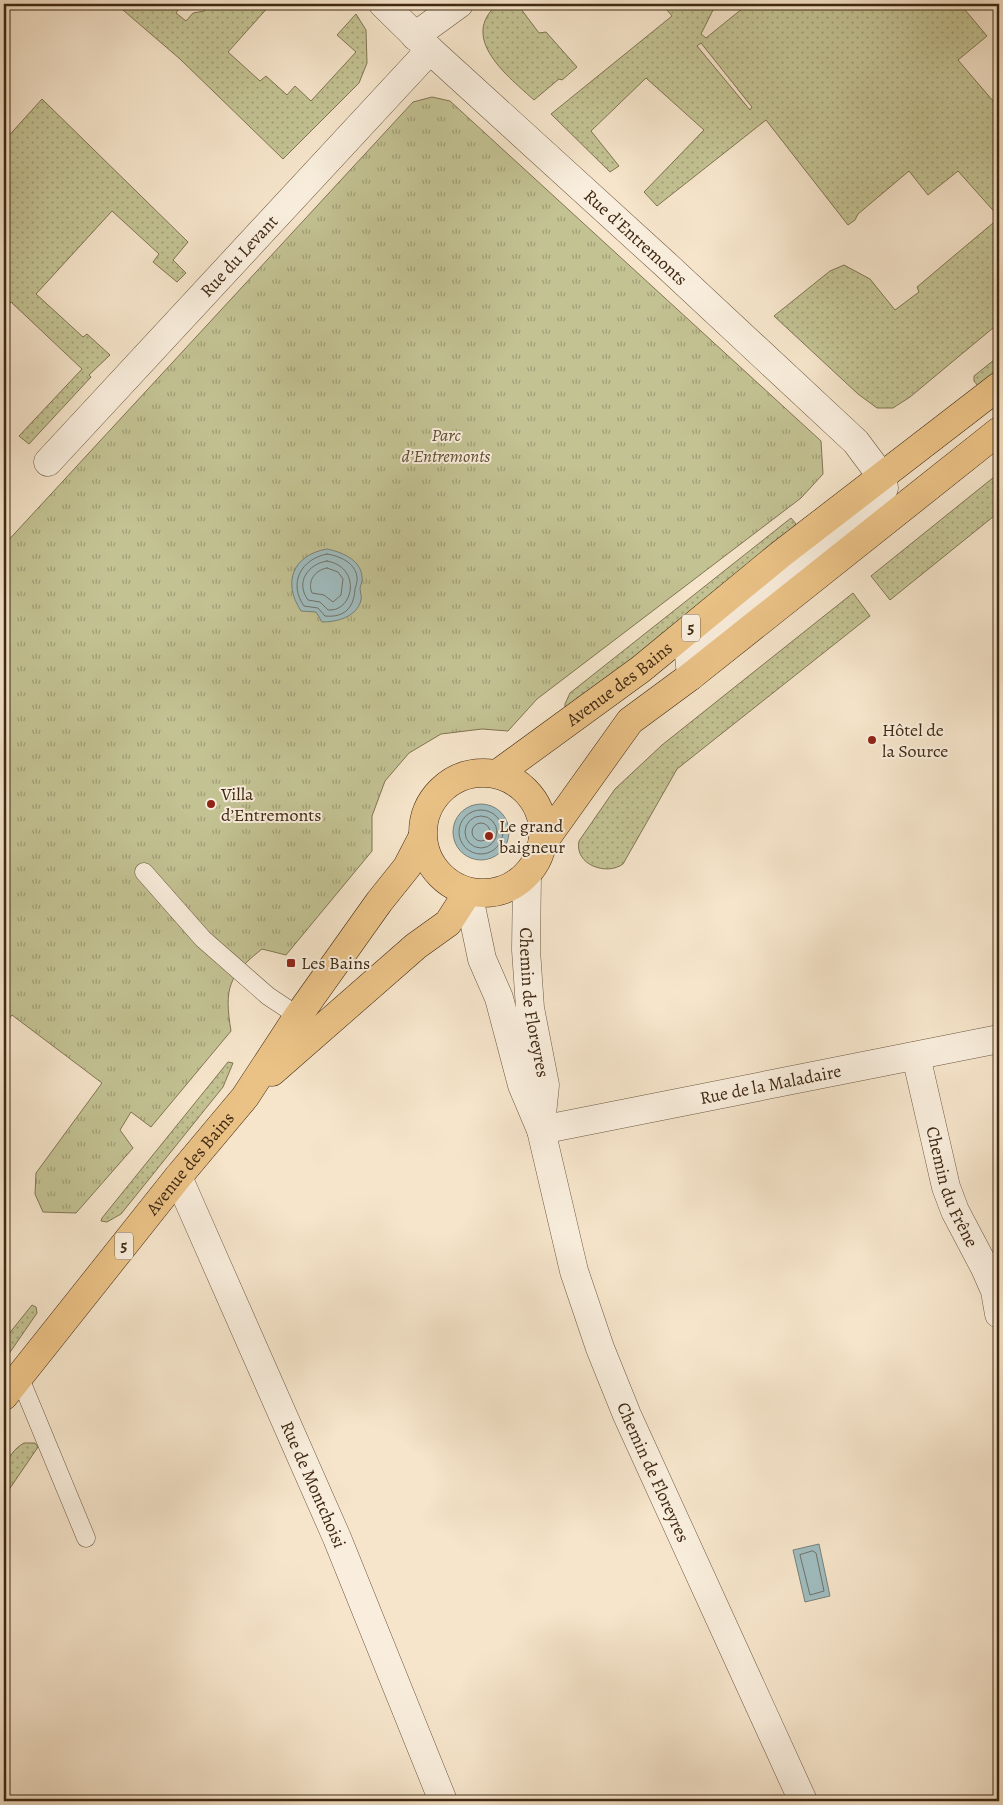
<svg xmlns="http://www.w3.org/2000/svg" width="1003" height="1805" font-family="Alegreya,serif">
  <style>
    .grass { fill: url(#grass-dots); stroke: #817552; fill-rule: evenodd }
    .park { fill: url(#park-tufts); stroke: #817552 }
    .water { fill: #a0bdc0; stroke: #79817a }
    .lines { fill: none; stroke-linecap: round; stroke-linejoin: round }
    .shore { stroke: #707269; stroke-width: 1 }
    .lane-casing { stroke: #6d5740; stroke-width: 19 }
    .street-casing { stroke: #6d5740; stroke-width: 29 }
    .primary-casing { stroke: #3f2812; stroke-width: 29 }
    .lane { stroke: #f9eedd; stroke-width: 18 }
    .street { stroke: #f9eedd; stroke-width: 28 }
    .primary { stroke: #ebc286; stroke-width: 28 }
    .poi-dot { fill: #8f2418; stroke: #f9eedd; stroke-width: 2 }
    .labels { text-anchor: middle; dominant-baseline: central; stroke-width: 4; stroke-linejoin: round; paint-order: stroke }
    .shield { fill: #f9eedd; stroke: #77634f; stroke-width: 1 }
    .shield-label { font-size: 16px; font-weight: bold; fill: #3f2812 }
    .street-label { font-size: 18px; fill: #3f2812; stroke: #f9eedd }
    .park-label { font-size: 18px; font-style: italic; fill: #604e32; stroke: #f9eedd }
    .poi-label { font-size: 18px; fill: #3f2812; stroke: #f9eedd; text-anchor: start }
  </style>
  <defs>
    <pattern id="grass-dots" width="8" height="8" patternUnits="userSpaceOnUse" patternTransform="scale(1.25)"><rect width="8" height="8" fill="#c3c293"/><path d="M2 2h.1M6 6h.1" fill="none" stroke="#a09e77" stroke-width="1.8" stroke-linecap="round"/></pattern>
    <pattern id="park-tufts" width="24" height="20" patternUnits="userSpaceOnUse" patternTransform="scale(1.25)"><rect width="24" height="20" fill="#c3c293"/><path d="M3 7l-1-3M5 7V3M7 7l1-3M15 17l-1-3M17 17v-4M19 17l1-3" fill="none" stroke="#a09e77"/></pattern>
  </defs>
  <rect width="100%" height="100%" fill="#f6e5cb"/>
  <filter id="stains"><feTurbulence type="fractalNoise" baseFrequency=".004" numOctaves="4"/><feColorMatrix values="0 0 0 0 .2 0 0 0 0 .09 0 0 0 0 .02 0 0 0 .5 -.17"/></filter>
  <radialGradient id="worn" r=".72"><stop offset=".6" stop-color="#630" stop-opacity="0"/><stop offset="1" stop-color="#630" stop-opacity=".3"/></radialGradient>
  <g class="grass">
    <polygon points="116,4 176,4 180,7 176,13 186,21 193,13 204,11 211,4 271,4 228,52 260,81 266,76 287,95 295,86 311,101 356,52 337,35 356,14 366,30 367,63 359,83 283,159 180,59"/>
    <path d="M 498,4 L 528,4 L 521,9 L 539,33 L 546,32 L 577,67 L 562,80 L 559,79 L 534,100 C 510,78 457,38 498,4 Z"/>
    <path d="M 662,4 L 704,4 L 713,10 L 701,34 L 706,38 L 748,4 L 960,4 L 987,36 L 958,60 L 999,108 L 999,217 L 958,171 L 928,195 L 909,171 L 858,214 L 855,220 L 848,225 L 766,120 L 657,206 L 644,192 L 704,130 L 646,78 L 591,131 L 619,166 L 610,172 L 551,114 L 672,16 ZM 701,43 L 752,107 L 750,110 L 697,46 Z"/>
    <polygon points="42,99 188,242 173,260 186,273 177,282 153,262 159,254 112,211 36,294 83,337 87,334 110,355 89,375 91,377 29,444 19,436 82,369 11,302 4,310 4,141"/>
    <polygon points="999,218 999,323 910,397 893,408 877,408 858,394 774,316 830,271 844,265 870,279 895,310 919,292 917,287"/>
    <polygon points="999,356 999,375 979,387 974,381 974,376"/>
    <polygon points="999,473 999,512 890,600 871,576"/>
    <polygon points="791,518 796,524 778,543 565,712 565,704 570,693"/>
    <path d="M 853,593 L 870,616 L 677,769 L 623,864 C 607,876 574,865 579,841 L 615,789 L 662,745 Z"/>
    <polygon points="228,1062 233,1063 223,1087 121,1214 107,1222 101,1221 102,1218"/>
    <polygon points="32,1305 36,1307 37,1313 4,1361 4,1340"/>
    <path d="M 24,1443 L 35,1443 L 38,1447 L 4,1497 C 4,1476 3,1455 24,1443 Z"/>
  </g>
  <path class="park" d="M 432,97 L 450,101 L 821,441 L 823,474 L 801,498 L 537,699 L 508,731 L 482,729 L 441,734 L 409,753 L 385,781 L 372,816 L 372,851 L 286,955 L 262,949 C 228,976 224,988 231,1031 L 151,1127 L 131,1112 L 120,1130 L 133,1148 L 76,1213 L 43,1212 L 35,1194 L 36,1173 L 102,1083 L 12,1015 L 4,1025 L 4,545 L 413,102 Z"/>
  <g class="water">
    <path d="M 327,549 C 341,552 360,559 362,576 C 363,580 361,584 360,588 C 360,592 362,596 361,600 C 357,617 337,622 322,622 L 316,612 L 301,611 C 282,582 293,555 327,549 Z"/>
    <circle cx="481" cy="832" r="28"/>
    <polygon points="819,1544 830,1596 805,1602 793,1550"/>
  </g>
  <g class="lines">
    <g class="shore">
      <path d="M 327,554 C 339,556 355,562 357,577 C 358,580 356,585 355,589 C 354,607 345,618 325,616 L 318,608 L 304,606 C 288,583 301,559 327,554 Z"/>
      <path d="M 327,561 C 362,567 354,612 328,610 L 320,602 L 308,600 C 295,582 308,564 327,561 Z"/>
      <path d="M 327,568 L 338,572 L 343,579 L 341,595 L 333,602 L 324,595 L 312,593 C 307,581 315,570 327,568 Z"/>
      <circle cx="481" cy="832" r="22"/>
      <circle cx="481" cy="832" r="16"/>
      <circle cx="481" cy="832" r="9"/>
      <polygon points="813,1551 816,1553 824,1591 810,1595 800,1555"/>
    </g>
    <defs>
      <g id="lane">
        <polyline points="144,872 203,939 268,996 298,1016"/>
        <polyline points="19,1376 86,1538"/>
      </g>
      <g id="street">
        <path id="s1" d="M 383,4 L 430,50 L 665,264 L 856,442 L 882,477 L 884,488 L 875,506 L 689,655 L 691,676"/>
        <polyline points="415,36 459,4"/>
        <path id="s2" d="M 48,462 L 430,50"/>
        <path id="s3" d="M 527,874 L 526,950 L 530,1008 L 545,1085 L 541,1124"/>
        <path id="s4" d="M 468,892 L 482,959 L 499,998 L 522,1085 L 541,1130 L 574,1271 L 600,1348 L 627,1415 L 803,1801"/>
        <path id="s5" d="M 916,1056 L 946,1187 L 955,1211 L 985,1268 L 995,1291 L 999,1314"/>
        <path id="s6" d="M 541,1130 L 999,1039"/>
        <path id="s7" d="M 178,1177 L 337,1538 L 443,1801"/>
      </g>
      <g id="primary">
        <circle cx="483" cy="833" r="60"/>
        <path id="s8" d="M 497,774 L 641,669 L 781,554 L 999,386"/>
        <polyline points="542,844 630,721 691,676 999,431"/>
        <polyline points="272,1072 416,946 448,923 468,892"/>
        <path id="s9" d="M 4,1396 L 178,1177 L 245,1097 L 298,1016 L 379,902 L 407,867 L 422,838"/>
      </g>
    </defs>
    <use href="#lane" class="lane-casing"/>
    <use href="#street" class="street-casing"/>
    <use href="#primary" class="primary-casing"/>
    <use href="#lane" class="lane"/>
    <use href="#street" class="street"/>
    <use href="#primary" class="primary"/>
  </g>
  <g class="poi-dot">
    <circle cx="872" cy="740" r="5"/>
    <circle cx="211" cy="804" r="5"/>
    <circle cx="489" cy="836" r="5"/>
    <rect x="286" y="958" width="10" height="10" rx="2.5"/>
  </g>
  <g class="labels">
    <g class="shield">
      <rect x="682" y="614.5" width="18" height="27" rx="4"/>
      <rect x="115" y="1232.5" width="18" height="27" rx="4"/>
    </g>
    <g class="shield-label">
      <text x="691" y="628">5</text>
      <text x="124" y="1246">5</text>
    </g>
    <g class="street-label">
      <text stroke="none"><textPath href="#s1" startOffset="344">Rue d'Entremonts</textPath></text>
      <text stroke="none"><textPath href="#s2" startOffset="281">Rue du Levant</textPath></text>
      <text stroke="none"><textPath href="#s8" startOffset="152">Avenue des Bains</textPath></text>
      <text stroke="none"><textPath href="#s3" startOffset="129">Chemin de Floreyres</textPath></text>
      <text stroke="none"><textPath href="#s6" startOffset="234">Rue de la Maladaire</textPath></text>
      <text stroke="none"><textPath href="#s9" startOffset="298">Avenue des Bains</textPath></text>
      <text stroke="none"><textPath href="#s5" startOffset="136">Chemin du Frêne</textPath></text>
      <text stroke="none"><textPath href="#s4" startOffset="611">Chemin de Floreyres</textPath></text>
      <text stroke="none"><textPath href="#s7" startOffset="336">Rue de Montchoisi</textPath></text>
    </g>
    <g class="park-label">
      <text x="446" y="435">Parc<tspan x="446" dy="21">d’Entremonts</tspan></text>
    </g>
    <g class="poi-label">
      <text x="882" y="730">Hôtel de<tspan x="882" dy="21">la Source</tspan></text>
      <text x="221" y="794">Villa<tspan x="221" dy="21">d’Entremonts</tspan></text>
      <text x="499" y="826">Le grand<tspan x="499" dy="21">baigneur</tspan></text>
      <text x="301" y="963">Les Bains</text>
    </g>
  </g>
  <rect width="1003" height="1805" fill="none" stroke="#f6e5cb" stroke-width="20"/>
  <rect x="5" y="5" width="993" height="1795" fill="none" stroke="#3f2812" stroke-width="2.5"/>
  <rect x="10" y="10" width="983" height="1785" fill="none" stroke="#3f2812"/>
  <rect width="100%" height="100%" filter="url(#stains)"/>
  <rect width="100%" height="100%" fill="url(#worn)"/>
</svg>
